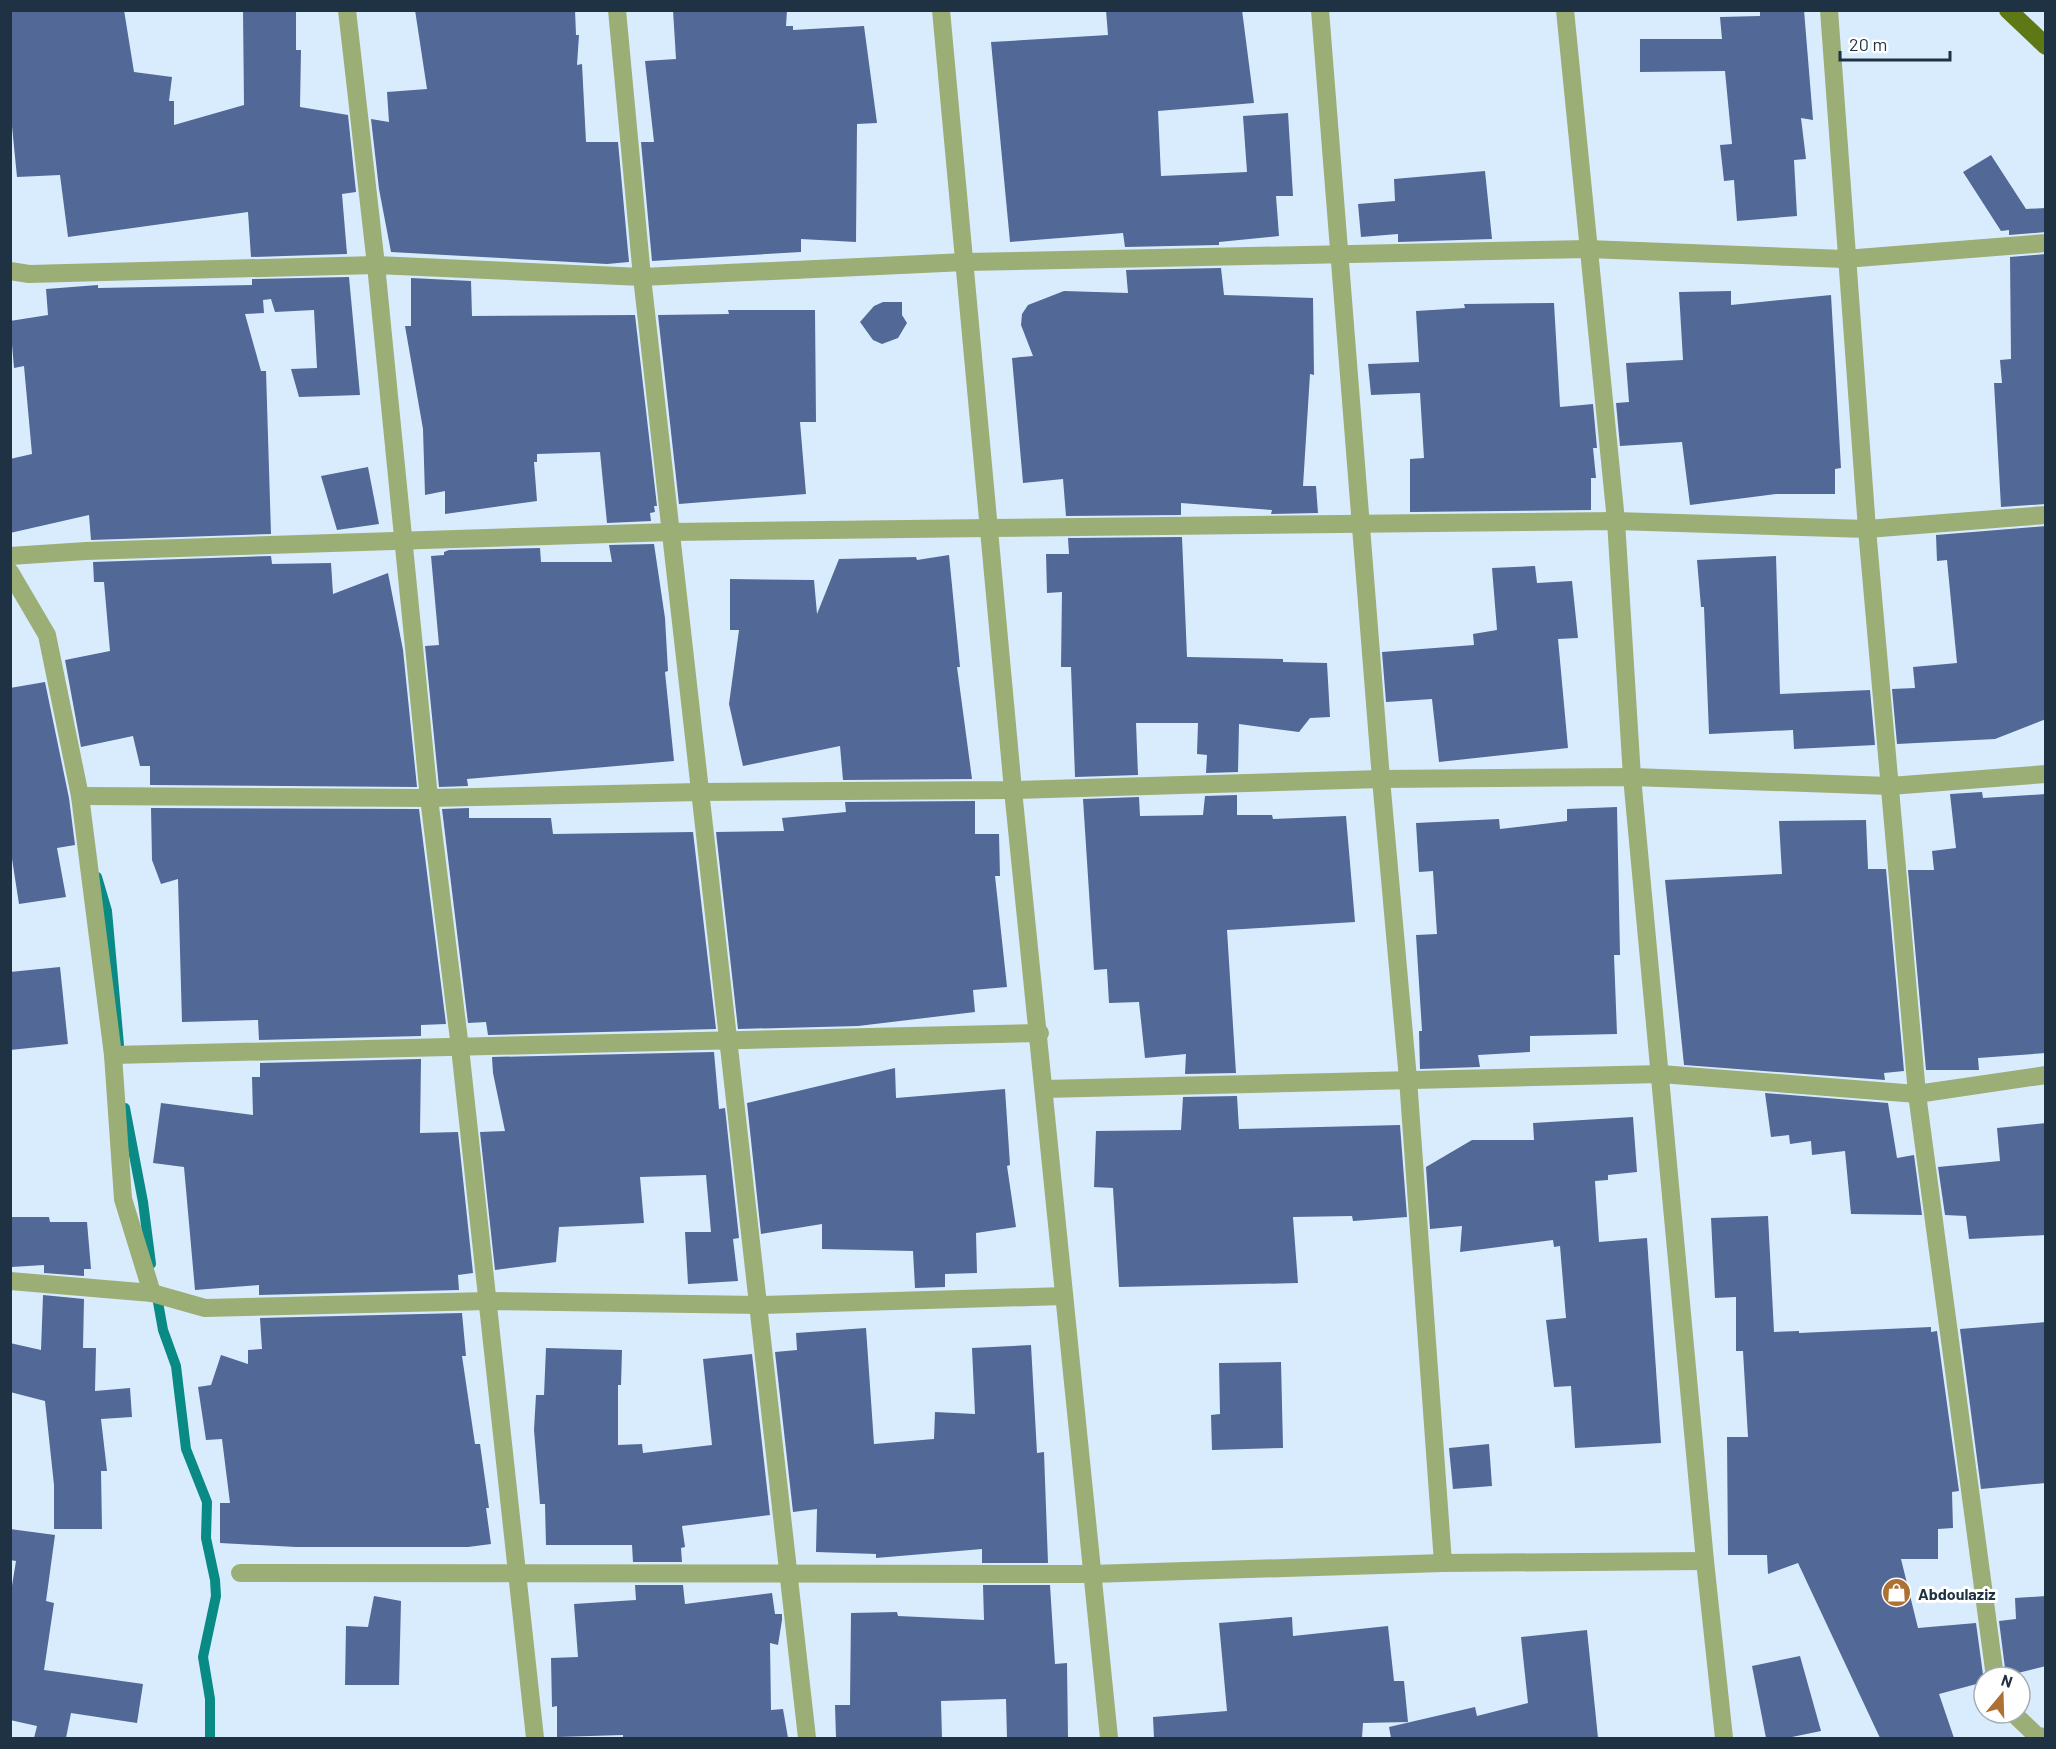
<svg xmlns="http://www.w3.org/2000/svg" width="2056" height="1749" font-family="Barlow,sans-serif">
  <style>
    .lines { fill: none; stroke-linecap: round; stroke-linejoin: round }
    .stream { stroke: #098a84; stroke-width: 10 }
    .building { fill: #526896 }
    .minor { stroke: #9bae75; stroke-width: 18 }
    .major { stroke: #5e7816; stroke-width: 18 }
    .labels { text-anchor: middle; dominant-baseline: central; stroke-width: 6; stroke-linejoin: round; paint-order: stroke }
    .poi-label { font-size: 16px; font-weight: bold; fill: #1f3243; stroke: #fff; text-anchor: start }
  </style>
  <rect width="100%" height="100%" fill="#d9ecfd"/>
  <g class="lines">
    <g class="stream">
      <polyline points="97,877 107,911 119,1045"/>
      <polyline points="125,1108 143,1202 151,1264"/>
      <polyline points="156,1291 163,1330 176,1366 186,1449 207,1502 206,1538 215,1580 216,1596 203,1657 210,1699 210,1738"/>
    </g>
  </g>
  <g class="building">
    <polygon points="10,10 124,10 134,72 172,77 169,101 174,101 174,125 244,105 243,10 296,10 296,50 301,50 300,107 348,115 356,192 342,194 347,254 251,257 248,212 68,237 60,175 17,177 10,106"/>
    <polygon points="415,10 575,10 576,35 579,35 577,65 582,64 586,142 618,142 629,262 607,264 391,252 379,189 371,119 389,122 387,92 427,89"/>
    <polygon points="673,10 787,10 786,26 793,26 793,30 864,26 877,123 857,124 856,242 801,239 801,252 652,261 641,142 654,142 645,61 676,59"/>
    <polygon points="1106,10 1242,10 1254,103 1158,111 1161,176 1247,172 1243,116 1288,113 1293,196 1276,196 1279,236 1219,242 1219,245 1125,247 1123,233 1010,242 991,42 1108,35"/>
    <polygon points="1760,10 1804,10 1813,120 1801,118 1806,159 1794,160 1797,216 1737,221 1734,180 1724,181 1720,145 1732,144 1725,71 1640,72 1640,39 1722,39 1720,17 1760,16"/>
    <polygon points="1991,155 2026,209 2046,208 2046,232 2009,235 2009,230 2001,231 1963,172"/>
    <polygon points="1485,171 1492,239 1398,242 1398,234 1361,237 1358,204 1395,201 1394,179"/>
    <polygon points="2046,254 2046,504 2001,507 1994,383 2002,383 2000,360 2011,359 2010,257"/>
    <polygon points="1221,268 1224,295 1313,298 1314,375 1310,374 1303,486 1316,486 1318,513 1271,514 1272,510 1181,503 1181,515 1066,516 1063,479 1023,483 1012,358 1033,356 1021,325 1022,314 1028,305 1064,291 1128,293 1126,270"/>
    <polygon points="349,277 360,395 299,397 291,369 317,368 314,310 275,312 271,299 263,300 264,313 245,314 261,371 266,371 271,534 91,540 89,515 10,533 10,459 32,454 24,366 14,368 10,321 48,315 46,289 98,285 98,288 252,285 252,279"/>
    <polygon points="411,278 471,281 472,316 635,315 657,506 654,506 655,512 650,513 651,521 607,523 600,452 537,454 537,462 534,462 537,501 445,514 445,491 425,495 423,429 405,326 411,326"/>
    <polygon points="1731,291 1731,305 1831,295 1841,468 1835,469 1835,494 1776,494 1690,505 1682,442 1620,446 1616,403 1629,402 1626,363 1683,360 1679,292"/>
    <polygon points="883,302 902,302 902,315 907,323 898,338 882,344 873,340 860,322 874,306"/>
    <polygon points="1554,303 1560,407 1593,404 1597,448 1593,448 1596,478 1591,478 1591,510 1410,512 1410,459 1424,458 1420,393 1371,395 1368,364 1419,362 1416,311 1465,308 1464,304"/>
    <polygon points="728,310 815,310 816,422 800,422 806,494 679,504 658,315 729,314"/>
    <polygon points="368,467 379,524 337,530 321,476"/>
    <polygon points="2046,526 2046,719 1995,739 1897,744 1892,689 1915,688 1913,667 1957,663 1947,560 1937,561 1936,535"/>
    <polygon points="1182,537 1187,657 1283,659 1283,662 1327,663 1330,717 1310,718 1299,732 1239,724 1238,772 1206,773 1207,755 1197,754 1198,723 1136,723 1138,775 1075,777 1071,667 1061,667 1062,592 1047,593 1046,554 1069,554 1068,538"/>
    <polygon points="654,544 665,618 668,671 665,672 674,761 467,779 468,786 439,787 425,646 439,645 431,556 444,555 444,552 449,550 540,548 541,562 612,562 609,545"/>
    <polygon points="949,555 960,667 957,667 972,779 843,780 840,746 743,766 729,704 739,630 730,630 730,579 814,580 817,614 839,559 916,557 917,560"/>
    <polygon points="271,556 272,564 331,563 333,594 388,573 403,650 417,787 150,785 150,766 140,766 133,736 81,747 65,660 110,651 104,582 94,582 93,562"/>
    <polygon points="1776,556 1780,694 1870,690 1875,745 1794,749 1793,730 1709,734 1704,607 1701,607 1697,560"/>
    <polygon points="1535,566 1537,583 1572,581 1578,638 1558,639 1568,748 1439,762 1432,699 1386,702 1382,652 1474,645 1473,634 1497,630 1492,568"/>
    <polygon points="45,682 69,798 75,845 57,848 66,897 19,904 10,846 10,688"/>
    <polygon points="1982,792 1983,798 2046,794 2046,1053 1978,1058 1979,1070 1926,1070 1908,870 1934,870 1932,851 1956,848 1950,794"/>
    <polygon points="1237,795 1237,815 1272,815 1273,819 1346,816 1355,922 1227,930 1236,1073 1185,1074 1186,1054 1145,1058 1139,1002 1109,1003 1107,969 1094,970 1083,799 1139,797 1140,816 1203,815 1205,796"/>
    <polygon points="975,801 975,834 999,834 1000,876 995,876 1007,987 973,990 975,1012 858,1026 738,1029 716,832 784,831 782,818 846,812 845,802"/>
    <polygon points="1617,807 1620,955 1614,955 1617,1034 1530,1036 1530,1052 1478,1055 1480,1067 1420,1069 1419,1031 1422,1031 1416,935 1437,934 1433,871 1419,872 1416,823 1499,819 1500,829 1567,821 1567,809"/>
    <polygon points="151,808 419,809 446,1024 421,1025 421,1036 259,1040 258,1020 182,1022 178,879 161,884 152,860"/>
    <polygon points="469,808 469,818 551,818 553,834 693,832 716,1029 488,1035 486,1022 468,1023 442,809"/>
    <polygon points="1866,820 1868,869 1886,869 1904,1071 1884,1073 1885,1080 1684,1065 1665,880 1782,874 1779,821"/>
    <polygon points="60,967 68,1044 10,1050 10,972"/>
    <polygon points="714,1052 719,1109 725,1108 739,1238 733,1239 738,1281 688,1284 685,1232 711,1232 706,1175 640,1177 644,1223 559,1227 556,1262 495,1270 480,1132 505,1131 493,1073 492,1057"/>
    <polygon points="421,1059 420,1133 458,1132 473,1273 458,1275 459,1290 259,1295 259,1285 195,1290 184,1167 153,1163 161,1103 253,1115 252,1077 260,1077 260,1063"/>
    <polygon points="895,1068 896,1098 1005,1089 1010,1165 1007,1166 1016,1227 976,1233 977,1273 945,1274 945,1287 915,1288 913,1251 822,1249 822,1224 761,1234 747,1103"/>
    <polygon points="1765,1093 1888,1103 1897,1158 1914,1155 1922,1215 1851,1214 1845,1151 1812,1155 1811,1141 1790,1144 1789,1135 1771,1137"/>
    <polygon points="1237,1096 1239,1129 1400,1125 1407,1217 1353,1221 1352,1216 1293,1217 1298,1283 1119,1287 1113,1188 1094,1187 1096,1131 1181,1130 1183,1097"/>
    <polygon points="1633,1117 1637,1172 1608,1175 1608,1180 1595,1181 1599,1242 1647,1238 1661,1443 1575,1448 1571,1386 1554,1387 1546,1320 1566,1318 1560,1246 1554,1247 1553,1240 1460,1252 1462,1226 1430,1229 1426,1167 1472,1140 1534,1140 1533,1123"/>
    <polygon points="2046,1123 2046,1235 1969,1239 1966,1216 1945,1215 1938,1167 2000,1161 1997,1128"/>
    <polygon points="1768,1216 1774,1332 1799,1331 1799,1333 1931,1327 1931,1332 1937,1331 1959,1491 1952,1492 1953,1528 1938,1529 1938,1559 1901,1559 1918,1628 1976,1623 1984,1682 1939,1694 1954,1738 1880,1738 1798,1563 1768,1574 1767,1555 1728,1555 1727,1437 1748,1437 1743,1351 1736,1351 1736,1297 1715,1298 1711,1218"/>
    <polygon points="10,1217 49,1217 50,1222 87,1222 91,1269 84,1269 84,1276 44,1273 44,1265 12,1267"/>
    <polygon points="43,1295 84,1299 83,1348 96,1348 95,1391 130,1388 132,1417 101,1419 107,1471 101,1471 102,1529 54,1529 54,1485 45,1401 10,1392 10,1343 41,1350"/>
    <polygon points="462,1313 466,1356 462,1356 475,1444 480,1444 489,1508 486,1508 491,1544 468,1547 296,1547 220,1543 220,1503 230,1503 222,1439 206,1440 198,1387 211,1385 221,1355 248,1364 248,1350 262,1349 260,1318"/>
    <polygon points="2046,1322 2046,1483 1981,1489 1960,1329"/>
    <polygon points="866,1328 874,1444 934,1439 935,1412 975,1414 972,1348 1031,1345 1037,1453 1044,1452 1048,1563 982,1563 982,1549 876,1558 876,1554 816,1552 817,1509 793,1512 775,1352 797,1350 796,1333"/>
    <polygon points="546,1348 622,1350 621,1385 618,1385 618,1445 642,1444 643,1453 712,1445 703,1359 752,1354 770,1515 682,1526 685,1547 681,1548 682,1562 633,1562 632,1545 546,1545 545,1504 540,1504 534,1430 536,1395 544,1395"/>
    <polygon points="1281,1362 1283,1448 1212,1450 1211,1415 1220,1414 1219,1363"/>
    <polygon points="1489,1444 1492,1486 1453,1489 1449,1448"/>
    <polygon points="10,1529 55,1535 46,1601 54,1603 44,1670 143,1684 137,1723 71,1713 66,1738 34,1738 37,1726 10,1720 10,1598 16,1561 10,1560"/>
    <polygon points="635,1585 683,1585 685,1604 772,1593 775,1614 782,1614 782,1620 778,1645 770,1643 771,1710 783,1709 788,1738 623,1738 623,1735 557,1737 557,1706 552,1707 551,1658 578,1657 574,1604 636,1600"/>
    <polygon points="983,1585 1050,1585 1055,1664 1067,1663 1068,1738 1007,1738 1006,1699 941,1701 942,1738 836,1738 835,1705 850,1705 851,1613 897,1612 898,1616 984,1620"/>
    <polygon points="374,1596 401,1601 399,1685 345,1685 346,1626 368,1627"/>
    <polygon points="2046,1596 2046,1666 2006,1676 1999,1621 2016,1619 2015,1598"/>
    <polygon points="1292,1617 1293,1636 1388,1626 1394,1681 1404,1681 1408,1722 1363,1723 1362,1738 1154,1738 1153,1717 1227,1711 1219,1623"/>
    <polygon points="1587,1630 1598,1738 1391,1738 1389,1727 1475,1707 1477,1716 1528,1703 1521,1637"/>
    <polygon points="1800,1656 1821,1731 1787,1738 1766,1738 1752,1666"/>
  </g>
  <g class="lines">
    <g class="minor">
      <polyline points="347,10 376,265 429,798 460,1048 535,1738"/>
      <polyline points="617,10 642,277 807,1738"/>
      <polyline points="941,10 1013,790 1109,1738"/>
      <polyline points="1320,10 1381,779 1408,1079 1443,1563"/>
      <polyline points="1565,10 1616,521 1632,777 1705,1561 1724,1738"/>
      <polyline points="1829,10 1867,529 1917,1094 1995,1677"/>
      <polyline points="10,271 29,274 376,265 642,277 965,262 1588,249 1845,259 2046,243"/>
      <polyline points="10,556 86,551 672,532 989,528 1616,521 1867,529 2046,515"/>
      <polyline points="10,572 47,635 80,796 113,1055 123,1199 152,1293"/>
      <polyline points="80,796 429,798 700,792 1013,790 1381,779 1632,777 1890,786 2046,774"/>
      <polyline points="113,1055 1040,1033"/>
      <polyline points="1044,1089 1661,1074 1917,1094 2046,1075"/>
      <polyline points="10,1281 152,1293 205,1308 488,1301 759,1305 1064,1296"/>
      <polyline points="240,1573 1091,1574 1443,1563 1705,1561"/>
      <polyline points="2013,1713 2037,1736 2046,1737"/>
    </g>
    <polyline class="major" points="2008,10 2046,46"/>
  </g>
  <defs>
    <symbol id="shop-disc" viewBox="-11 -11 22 22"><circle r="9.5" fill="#ad7133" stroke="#fff"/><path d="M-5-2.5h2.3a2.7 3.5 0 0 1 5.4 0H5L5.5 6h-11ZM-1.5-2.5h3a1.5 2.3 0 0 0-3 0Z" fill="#fff"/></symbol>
  </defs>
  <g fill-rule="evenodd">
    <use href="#shop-disc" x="1880" y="1576" width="33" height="33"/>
  </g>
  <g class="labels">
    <g class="poi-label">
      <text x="1918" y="1593">Abdoulaziz</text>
    </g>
  </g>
  <rect width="2056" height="1749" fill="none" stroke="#1f3243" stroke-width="24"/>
  <g transform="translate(2002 1695) rotate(19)"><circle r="28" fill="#ffffff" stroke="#a5adb4" stroke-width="1.5"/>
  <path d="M0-4.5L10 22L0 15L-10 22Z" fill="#ad7133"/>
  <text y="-9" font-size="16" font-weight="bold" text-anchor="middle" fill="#1f3243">N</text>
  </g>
  <path d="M1840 51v9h110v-9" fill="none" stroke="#1f3243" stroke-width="3"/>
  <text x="1849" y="51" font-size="18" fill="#1f3243" stroke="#ffffff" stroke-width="4.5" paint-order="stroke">20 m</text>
</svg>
